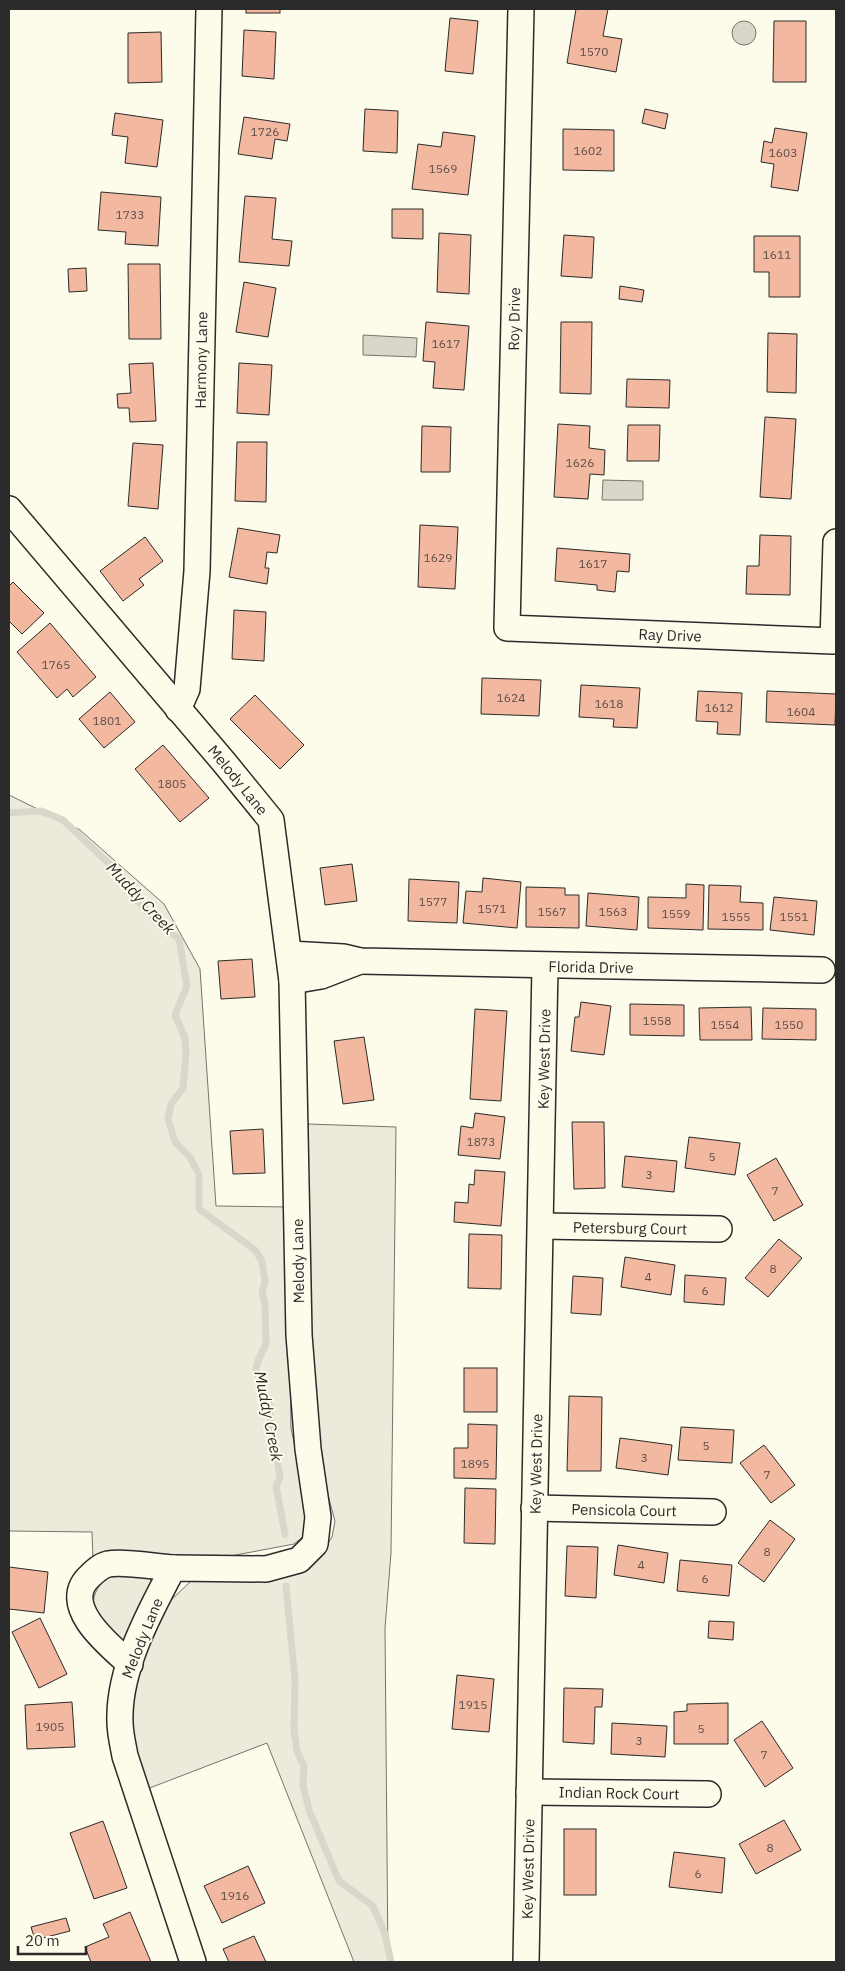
<svg xmlns="http://www.w3.org/2000/svg" width="845" height="1971" font-family="'IBM Plex Sans',sans-serif">
  <style>
    .green { fill: #ecebdb; stroke: #74746e }
    .water { fill: #d8d7c9; stroke: #74746e }
    .lines { fill: none; stroke-linecap: round; stroke-linejoin: round }
    .stream { stroke: #d8d7c9; stroke-width: 7 }
    .building { fill: #f2b8a0; stroke: #2b2b2b }
    .minor-casing { stroke: #2b2b2b; stroke-width: 28 }
    .minor { stroke: #fdfbea; stroke-width: 25 }
    .labels { text-anchor: middle; dominant-baseline: central; stroke-width: 4; stroke-linejoin: round; paint-order: stroke }
    .number-label { font-size: 12px; fill: #5d4e48 }
    .street-label { font-size: 15px; fill: #2b2b2b; stroke: #fdfbea }
    .water-label { font-size: 16px; font-style: italic; fill: #2b2b2b; stroke: #fdfbea }
  </style>
  <rect width="100%" height="100%" fill="#fdfbea"/>
  <g class="green">
    <polygon points="9,795 80,830 164,904 200,969 216,1206 288,1207 291,1428 303,1486 311,1511 304,1536 294,1544 204,1561 93,1559 92,1532 9,1531"/>
    <polygon points="308,1124 396,1127 391,1553 385,1628 388,1962 354,1962 267,1743 147,1789 131,1731 130,1702 137,1666 166,1605 191,1581 289,1571 314,1564 332,1537 335,1521 306,1415"/>
    <path d="M 111,1573 L 150,1578 L 152,1584 L 126,1640 L 119,1639 C 112,1631 100,1621 95,1611 C 89,1597 101,1581 111,1573 Z"/>
  </g>
  <g class="water">
    <circle cx="744" cy="33" r="12"/>
    <polygon points="363,335 417,338 416,357 363,355"/>
    <polygon points="603,480 643,481 643,500 602,500"/>
  </g>
  <g class="lines">
    <g class="stream">
      <path d="M 9,813 L 41,811 L 63,820 L 123,877 C 133,903 159,922 179,939 L 187,986 L 175,1015 L 185,1038 L 186,1054 L 183,1088 L 171,1104 L 168,1119 L 175,1142 L 189,1156 L 199,1174 L 199,1209 L 255,1250 L 262,1261 L 265,1282 L 262,1293 L 265,1304 L 266,1344 L 258,1361 L 256,1369 L 270,1407 L 270,1418 L 280,1477 L 276,1486 L 285,1534"/>
      <polyline points="286,1586 295,1680 294,1731 297,1751 304,1766 303,1785 309,1810 339,1881 373,1906 385,1934 391,1962"/>
    </g>
  </g>
  <g class="building">
    <rect x="246" y="9" width="34" height="4"/>
    <polygon points="576,9 608,9 603,36 622,39 616,72 567,63"/>
    <polygon points="450,18 478,21 473,74 445,71"/>
    <polygon points="774,21 806,21 806,82 773,82"/>
    <polygon points="244,30 276,32 274,79 242,76"/>
    <polygon points="161,32 162,82 128,83 128,33"/>
    <polygon points="365,109 398,111 397,153 363,151"/>
    <polygon points="645,109 668,114 665,129 642,123"/>
    <polygon points="115,113 163,120 157,167 125,163 128,137 112,135"/>
    <polygon points="244,117 290,124 287,141 275,139 272,159 238,154"/>
    <polygon points="775,128 807,133 798,191 771,187 774,164 761,162 764,141 772,143"/>
    <polygon points="563,129 614,130 614,171 563,170"/>
    <polygon points="443,132 475,136 468,195 412,189 418,144 441,147"/>
    <polygon points="101,192 161,197 158,246 125,244 126,232 98,230"/>
    <polygon points="245,196 276,198 272,239 292,241 289,266 239,262"/>
    <polygon points="392,209 423,209 423,239 392,238"/>
    <polygon points="439,233 471,235 469,294 437,292"/>
    <polygon points="564,235 594,237 592,278 561,276"/>
    <polygon points="754,236 800,236 800,297 769,297 769,272 754,272"/>
    <polygon points="128,264 160,264 161,339 129,339"/>
    <polygon points="86,268 87,291 69,292 68,269"/>
    <polygon points="244,282 276,288 268,337 236,332"/>
    <polygon points="620,286 644,290 642,302 619,299"/>
    <polygon points="426,322 469,326 464,390 433,388 435,362 423,361"/>
    <polygon points="561,322 592,322 591,394 560,393"/>
    <polygon points="768,333 797,334 796,393 767,392"/>
    <polygon points="153,363 156,421 130,422 129,408 118,408 117,394 131,393 129,364"/>
    <polygon points="239,363 272,365 269,415 237,413"/>
    <polygon points="627,379 670,380 669,408 626,407"/>
    <polygon points="765,417 796,419 791,499 760,497"/>
    <polygon points="558,424 590,426 589,448 605,450 604,475 590,474 588,499 554,497"/>
    <polygon points="628,425 660,425 659,461 627,461"/>
    <polygon points="422,426 451,427 450,472 421,472"/>
    <polygon points="237,442 267,442 266,502 235,501"/>
    <polygon points="133,443 163,445 158,509 128,506"/>
    <polygon points="420,525 458,527 455,589 418,587"/>
    <polygon points="238,528 280,535 277,553 267,552 265,568 269,568 267,584 229,577"/>
    <polygon points="760,535 791,536 790,595 746,594 747,566 759,566"/>
    <polygon points="145,537 163,561 139,579 144,585 123,601 100,571"/>
    <polygon points="557,548 630,554 629,572 617,571 615,592 597,590 597,585 555,581"/>
    <polygon points="13,582 44,613 22,634 9,621 9,586"/>
    <polygon points="234,610 266,612 264,661 232,659"/>
    <polygon points="50,623 96,677 73,697 67,689 57,698 17,652"/>
    <polygon points="482,678 541,680 539,716 481,714"/>
    <polygon points="581,685 640,688 637,728 613,727 614,719 579,717"/>
    <polygon points="698,691 742,693 740,735 717,734 718,722 696,721"/>
    <polygon points="767,691 836,694 835,725 766,722"/>
    <polygon points="110,692 135,722 104,748 79,719"/>
    <polygon points="255,695 304,745 280,769 230,719"/>
    <polygon points="163,745 209,798 180,822 135,769"/>
    <polygon points="352,864 357,901 325,905 320,868"/>
    <polygon points="483,878 521,882 517,928 463,923 466,891 482,892"/>
    <polygon points="409,879 459,882 457,923 408,921"/>
    <polygon points="686,884 704,885 703,930 648,928 648,897 686,898"/>
    <polygon points="709,885 741,886 740,902 763,903 763,930 708,929"/>
    <polygon points="526,887 565,888 565,895 579,895 579,928 526,927"/>
    <polygon points="588,893 639,897 637,930 586,926"/>
    <polygon points="774,897 817,901 814,935 770,930"/>
    <polygon points="252,959 255,997 221,999 218,961"/>
    <polygon points="581,1002 611,1006 604,1055 571,1051 575,1017 579,1017"/>
    <polygon points="630,1004 684,1005 684,1036 630,1035"/>
    <polygon points="751,1007 752,1040 700,1040 699,1008"/>
    <polygon points="763,1008 816,1009 816,1040 762,1039"/>
    <polygon points="475,1009 507,1011 501,1101 470,1099"/>
    <polygon points="364,1037 374,1100 343,1104 334,1041"/>
    <polygon points="475,1113 505,1117 500,1159 458,1155 461,1126 473,1128"/>
    <polygon points="572,1122 604,1122 605,1188 574,1189"/>
    <polygon points="263,1129 265,1173 233,1174 230,1131"/>
    <polygon points="689,1137 740,1143 735,1175 685,1168"/>
    <polygon points="625,1156 677,1161 674,1192 622,1187"/>
    <polygon points="776,1158 803,1205 774,1221 747,1175"/>
    <polygon points="475,1170 505,1172 501,1226 454,1222 455,1202 468,1203 469,1184 474,1185"/>
    <polygon points="469,1234 502,1235 501,1289 468,1288"/>
    <polygon points="779,1239 802,1258 768,1297 745,1278"/>
    <polygon points="625,1257 675,1265 671,1295 621,1287"/>
    <polygon points="685,1275 726,1278 724,1305 684,1302"/>
    <polygon points="573,1276 603,1278 601,1315 571,1313"/>
    <rect x="464" y="1368" width="33" height="44"/>
    <polygon points="569,1396 602,1397 601,1471 567,1471"/>
    <polygon points="468,1424 497,1425 496,1479 454,1478 454,1448 468,1448"/>
    <polygon points="681,1427 734,1430 732,1463 678,1460"/>
    <polygon points="620,1438 672,1445 668,1475 616,1468"/>
    <polygon points="764,1445 795,1485 771,1503 740,1463"/>
    <polygon points="465,1488 496,1489 495,1544 464,1543"/>
    <polygon points="770,1520 795,1539 764,1582 738,1563"/>
    <polygon points="618,1545 668,1553 664,1583 614,1575"/>
    <polygon points="567,1546 598,1547 596,1598 565,1596"/>
    <polygon points="680,1560 732,1565 729,1596 677,1591"/>
    <polygon points="9,1567 48,1572 44,1613 9,1609"/>
    <polygon points="40,1618 67,1674 39,1688 12,1632"/>
    <polygon points="709,1621 734,1622 733,1640 708,1638"/>
    <polygon points="457,1675 494,1679 489,1732 452,1729"/>
    <polygon points="564,1688 603,1689 602,1707 595,1707 594,1744 563,1742"/>
    <polygon points="72,1702 75,1747 27,1749 25,1705"/>
    <polygon points="728,1703 728,1744 674,1744 674,1712 687,1711 687,1704"/>
    <polygon points="762,1721 793,1768 765,1787 734,1740"/>
    <polygon points="612,1723 667,1726 665,1757 611,1754"/>
    <polygon points="784,1820 801,1850 756,1874 739,1844"/>
    <polygon points="103,1821 127,1888 94,1899 70,1833"/>
    <rect x="564" y="1829" width="32" height="66"/>
    <polygon points="674,1852 725,1858 722,1893 669,1887"/>
    <polygon points="248,1866 265,1903 222,1923 204,1886"/>
    <polygon points="130,1912 151,1962 91,1962 85,1947 109,1937 103,1924"/>
    <polygon points="66,1918 70,1931 35,1940 31,1927"/>
    <polygon points="254,1936 266,1962 229,1962 223,1949"/>
  </g>
  <g class="lines">
    <defs>
      <g id="minor">
        <polyline points="521,9 507,628 833,641 836,542"/>
        <path d="M 9,509 L 223,761 L 271,820 L 292,981 L 299,1335 L 308,1449 L 318,1517 L 315,1544 L 299,1560 L 266,1569 L 173,1568 C 149,1613 118,1670 120,1722 C 120,1733 123,1745 125,1756 L 193,1962"/>
        <polyline points="178,709 187,689 197,571 209,9"/>
        <polyline points="289,954 343,957 360,961 822,970"/>
        <polyline points="292,981 321,976 360,961"/>
        <polyline points="542,1226 719,1229"/>
        <polyline points="534,1508 713,1512"/>
        <path d="M 130,1664 C 110,1646 59,1606 89,1577 C 94,1572 100,1566 108,1564 C 125,1561 155,1567 173,1568"/>
        <polyline points="529,1792 708,1794"/>
        <polyline points="526,1962 545,966"/>
      </g>
    </defs>
    <use href="#minor" class="minor-casing"/>
    <use href="#minor" class="minor"/>
  </g>
  <g class="labels">
    <g class="number-label">
      <text x="594" y="51">1570</text>
      <text x="265" y="131">1726</text>
      <text x="588" y="150">1602</text>
      <text x="783" y="152">1603</text>
      <text x="443" y="168">1569</text>
      <text x="130" y="214">1733</text>
      <text x="777" y="254">1611</text>
      <text x="446" y="343">1617</text>
      <text x="580" y="462">1626</text>
      <text x="438" y="557">1629</text>
      <text x="593" y="563">1617</text>
      <text x="56" y="664">1765</text>
      <text x="511" y="697">1624</text>
      <text x="609" y="703">1618</text>
      <text x="719" y="707">1612</text>
      <text x="801" y="711">1604</text>
      <text x="107" y="720">1801</text>
      <text x="172" y="783">1805</text>
      <text x="433" y="901">1577</text>
      <text x="492" y="908">1571</text>
      <text x="552" y="911">1567</text>
      <text x="613" y="911">1563</text>
      <text x="676" y="913">1559</text>
      <text x="736" y="916">1555</text>
      <text x="794" y="916">1551</text>
      <text x="657" y="1020">1558</text>
      <text x="725" y="1024">1554</text>
      <text x="789" y="1024">1550</text>
      <text x="481" y="1141">1873</text>
      <text x="712" y="1156">5</text>
      <text x="649" y="1174">3</text>
      <text x="775" y="1190">7</text>
      <text x="773" y="1268">8</text>
      <text x="648" y="1276">4</text>
      <text x="705" y="1290">6</text>
      <text x="706" y="1445">5</text>
      <text x="644" y="1457">3</text>
      <text x="475" y="1463">1895</text>
      <text x="767" y="1474">7</text>
      <text x="767" y="1551">8</text>
      <text x="641" y="1564">4</text>
      <text x="705" y="1578">6</text>
      <text x="473" y="1704">1915</text>
      <text x="50" y="1726">1905</text>
      <text x="701" y="1728">5</text>
      <text x="639" y="1740">3</text>
      <text x="764" y="1754">7</text>
      <text x="770" y="1847">8</text>
      <text x="698" y="1873">6</text>
      <text x="235" y="1895">1916</text>
    </g>
    <g class="street-label">
      <text transform="translate(514 319) rotate(-89)">Roy Drive</text>
      <text transform="translate(201 360) rotate(-89)">Harmony Lane</text>
      <text transform="translate(670 635) rotate(2)">Ray Drive</text>
      <text transform="translate(238 780) rotate(51)">Melody Lane</text>
      <text transform="translate(591 967) rotate(1)">Florida Drive</text>
      <text transform="translate(544 1059) rotate(-89)">Key West Drive</text>
      <text transform="translate(630 1228) rotate(1)">Petersburg Court</text>
      <text transform="translate(298 1261) rotate(-91)">Melody Lane</text>
      <text transform="translate(536 1464) rotate(-89)">Key West Drive</text>
      <text transform="translate(624 1510) rotate(1)">Pensicola Court</text>
      <text transform="translate(142 1638) rotate(-68)">Melody Lane</text>
      <text transform="translate(619 1793) rotate(1)">Indian Rock Court</text>
      <text transform="translate(528 1869) rotate(-89)">Key West Drive</text>
    </g>
    <g class="water-label">
      <text transform="translate(141 898) rotate(47)">Muddy Creek</text>
      <text transform="translate(269 1416) rotate(79)">Muddy Creek</text>
    </g>
  </g>
  <rect width="845" height="1971" fill="none" stroke="#2b2b2b" stroke-width="20"/>
  <path d="M18 1946v8h68v-8" fill="none" stroke="#2b2b2b" stroke-width="2.5"/>
  <text x="25" y="1946" font-size="15" fill="#2b2b2b" stroke="#fdfbea" stroke-width="4" paint-order="stroke">20 m</text>
</svg>
